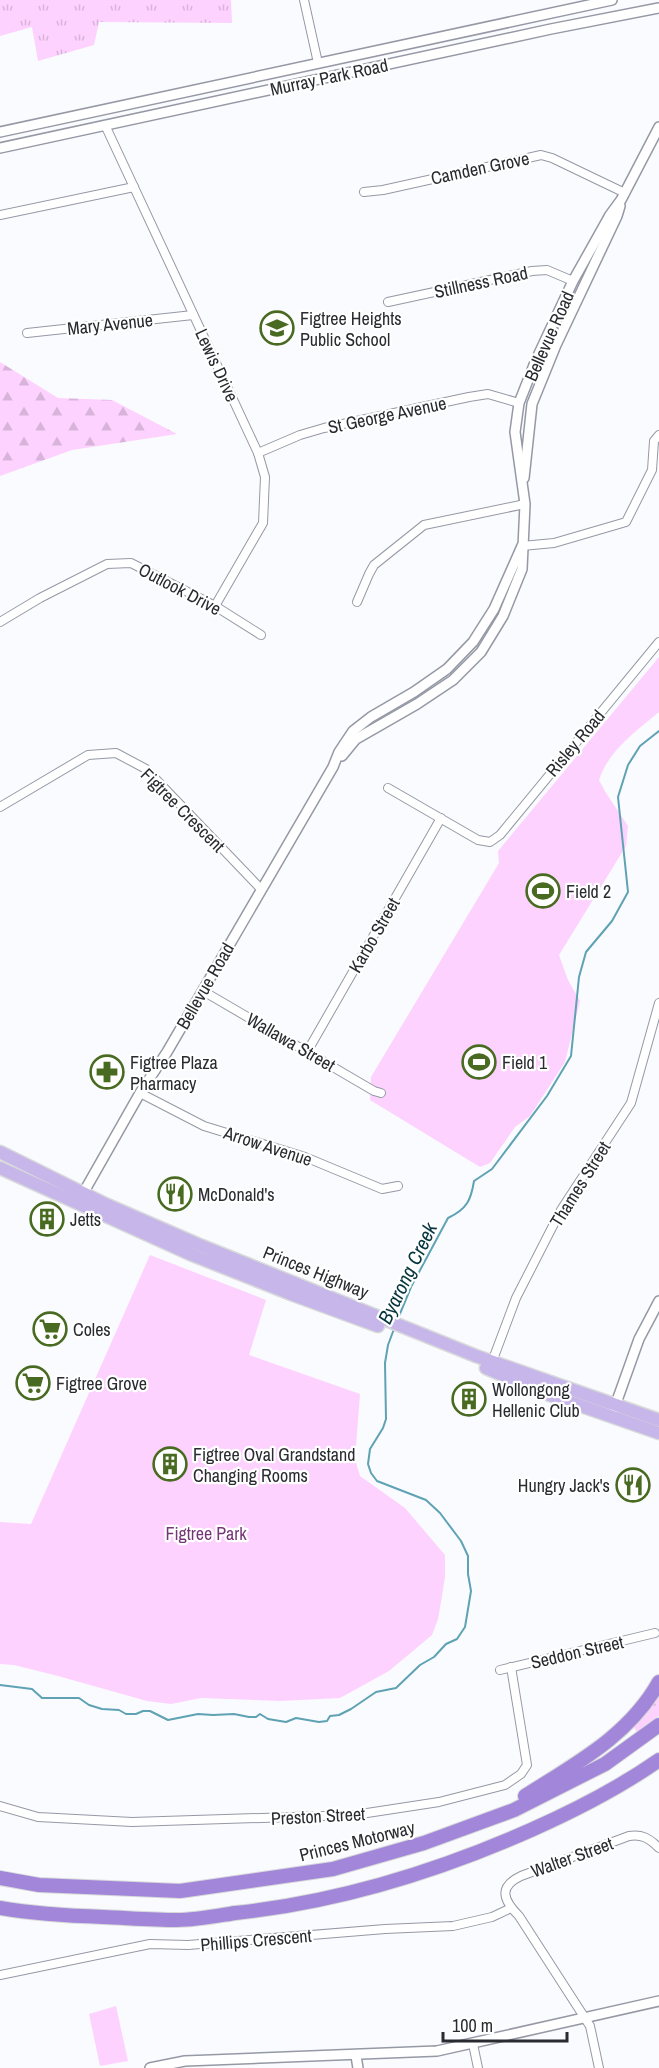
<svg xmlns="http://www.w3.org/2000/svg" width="659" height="2068" font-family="'Archivo Narrow',sans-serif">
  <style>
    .grass { fill: url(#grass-tufts) }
    .forest { fill: url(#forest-firs) }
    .green { fill: #fdd2fe }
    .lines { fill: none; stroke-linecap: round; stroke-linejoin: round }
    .stream { stroke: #5ea2b3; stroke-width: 2 }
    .minor-casing { stroke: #9599a5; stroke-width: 10 }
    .tertiary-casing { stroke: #9599a5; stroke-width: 12 }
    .primary-casing { stroke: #d8d9da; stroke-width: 15 }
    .motorway-casing { stroke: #d8d9da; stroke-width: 16 }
    .minor { stroke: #fff; stroke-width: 8 }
    .tertiary { stroke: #fff; stroke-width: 9 }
    .primary { stroke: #c7b6e9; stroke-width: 12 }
    .motorway { stroke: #a186da; stroke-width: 14 }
    .labels { text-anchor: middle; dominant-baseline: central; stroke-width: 4.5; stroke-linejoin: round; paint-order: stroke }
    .street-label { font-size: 18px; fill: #292b30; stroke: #fff }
    .poi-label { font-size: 18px; fill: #292b30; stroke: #fff; text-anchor: start }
    .park-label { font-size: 18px; fill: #753678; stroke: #fff }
    .water-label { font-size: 20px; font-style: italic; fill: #06353f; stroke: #fff }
  </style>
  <defs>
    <pattern id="grass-tufts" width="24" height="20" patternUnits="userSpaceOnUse" patternTransform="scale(1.5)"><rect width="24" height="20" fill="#fdd2fe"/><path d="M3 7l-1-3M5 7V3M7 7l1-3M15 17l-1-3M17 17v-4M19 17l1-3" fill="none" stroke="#d9b4da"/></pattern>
    <pattern id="forest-firs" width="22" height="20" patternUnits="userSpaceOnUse" patternTransform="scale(1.5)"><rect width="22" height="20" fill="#fdd2fe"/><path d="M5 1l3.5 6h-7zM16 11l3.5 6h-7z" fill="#d9b4da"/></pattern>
  </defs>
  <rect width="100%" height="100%" fill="#fafbfe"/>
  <polygon class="grass" points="0,0 231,0 232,23 99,22 94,45 38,61 32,27 0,36"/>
  <g class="forest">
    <polygon points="0,362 58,398 112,400 177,434 72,450 0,476"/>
    <polygon points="659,1686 659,1716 637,1732 632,1725"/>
  </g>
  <g class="green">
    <path d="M 659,657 L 659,712 C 636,731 608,751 599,780 L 606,793 L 628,826 L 626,846 L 559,955 L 568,980 L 580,1001 L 565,1062 L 530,1116 L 515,1127 L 490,1163 L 480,1167 L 370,1100 L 371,1077 L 499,863 L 498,851 Z"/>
    <polygon points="150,1255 266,1300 249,1355 360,1394 355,1459 360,1476 405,1508 445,1555 445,1577 441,1602 438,1619 432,1635 389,1671 340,1698 280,1701 201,1698 171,1704 147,1701 58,1676 14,1665 0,1664 0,1522 31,1524"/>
    <polygon points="116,2006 128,2061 100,2066 89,2014"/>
  </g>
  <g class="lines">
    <g class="stream">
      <path d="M 397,1321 L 411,1287 L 448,1218 C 467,1209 471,1200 474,1181 L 492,1169 L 547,1096 L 571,1056 L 579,977 L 586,952 L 612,921 L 628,892 L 618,797 L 628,765 L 640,746 L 659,731"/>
      <polyline points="0,1685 32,1689 42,1698 79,1698 89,1705 102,1709 119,1710 126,1714 136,1714 143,1711 150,1711 168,1720 198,1714 213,1715 234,1714 249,1717 256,1717 260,1714 268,1719 286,1722 296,1718 319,1722 327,1721 330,1716 339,1715 351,1709 376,1692 396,1688 420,1665 434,1657 446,1644 457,1639 465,1627 471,1591 468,1574 468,1556 461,1541 440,1513 426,1500 377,1481 371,1473 368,1464 370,1449 383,1428 386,1419 385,1363 388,1345 394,1329"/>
    </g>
    <defs>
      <g id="minor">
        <polyline points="304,0 318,63"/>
        <polyline points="105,125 258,453 265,477 263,523 215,606"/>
        <polyline points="364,192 383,190 541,155 552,158 625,193"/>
        <polyline points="0,215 134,187"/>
        <polyline points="388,302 532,271 547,270 573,281"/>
        <polyline points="27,333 193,315"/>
        <polyline points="258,453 300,435 324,428 469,397 488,394 519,403"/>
        <polyline points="522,546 554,543 626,522 652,470 654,441 659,435"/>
        <polyline points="357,602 369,574 374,565 424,525 525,504"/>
        <polyline points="0,622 40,598 107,564 131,563 215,606 261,635"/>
        <polyline points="388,788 478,840 490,842 500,835 659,642"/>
        <polyline points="0,807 88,755 116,753 146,769 261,889"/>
        <polyline points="203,991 374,1091 381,1093"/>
        <polyline points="307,1052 441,818"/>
        <polyline points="140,1093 204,1126 305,1157 382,1189 398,1186"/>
        <polyline points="492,1362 516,1298 561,1210 631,1103 659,1003"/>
        <polyline points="500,1670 655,1633"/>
        <polyline points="0,1806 38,1817 132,1822 354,1815 439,1802 505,1785 521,1774 527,1765 511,1667"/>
        <polyline points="0,1975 150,1944 188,1945 385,1929 453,1926 492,1917 511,1908"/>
        <polyline points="473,2044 478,2068"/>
        <path d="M 599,2068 L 590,2026 L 519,1916 C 503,1900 498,1887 521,1876 L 629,1836 C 642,1834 649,1838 659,1848"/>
      </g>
      <g id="tertiary">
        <polyline points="0,132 612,0"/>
        <polyline points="0,148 551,29 659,8"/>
        <polyline points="524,478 532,404 556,345 617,216 620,206"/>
        <polyline points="342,756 356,739 417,704 453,680 481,652 503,616 522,569 525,504 515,432 519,403 536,360 573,281 610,215 621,200 659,127"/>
        <polyline points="81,1197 140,1093 167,1052 333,767 339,752 353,731 371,717 414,692 447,669 473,642 494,609 522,546"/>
        <polyline points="614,1409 639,1339 659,1301"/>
        <polyline points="356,2056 358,2068"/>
        <polyline points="150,2068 185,2061 437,2051 659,2001"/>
      </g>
      <g id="primary">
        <polyline points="0,1152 105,1204 197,1244 476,1356 659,1420"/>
        <polyline points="0,1168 190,1254 291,1294 378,1326"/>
        <polyline points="486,1368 547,1394 659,1433"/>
      </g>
      <g id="motorway">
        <path d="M 525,1796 C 575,1764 629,1736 659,1682"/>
        <polyline points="0,1878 39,1885 180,1891 333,1869 424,1843 514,1810 605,1764 659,1725"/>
        <path d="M 0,1908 C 34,1914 69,1916 104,1917 C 128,1918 153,1920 177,1920 C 196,1920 216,1916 235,1913 C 339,1902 436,1872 531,1830 C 576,1810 619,1788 659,1760"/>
      </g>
    </defs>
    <use href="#minor" class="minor-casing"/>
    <use href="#tertiary" class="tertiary-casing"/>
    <use href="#primary" class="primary-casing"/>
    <use href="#motorway" class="motorway-casing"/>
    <use href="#minor" class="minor"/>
    <use href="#tertiary" class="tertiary"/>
    <use href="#primary" class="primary"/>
    <use href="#motorway" class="motorway"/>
  </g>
  <defs>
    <symbol id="school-ring" viewBox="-11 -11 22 22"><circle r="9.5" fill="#fff" stroke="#496a21" stroke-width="1.5"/><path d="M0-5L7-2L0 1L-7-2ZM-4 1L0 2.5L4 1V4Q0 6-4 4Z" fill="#496a21"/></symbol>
    <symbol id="stadium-ring" viewBox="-11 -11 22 22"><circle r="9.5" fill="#fff" stroke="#496a21" stroke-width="1.5"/><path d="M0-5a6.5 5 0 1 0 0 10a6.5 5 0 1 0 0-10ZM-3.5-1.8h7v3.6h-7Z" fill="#496a21"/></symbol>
    <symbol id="pharmacy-ring" viewBox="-11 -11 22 22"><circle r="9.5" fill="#fff" stroke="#496a21" stroke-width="1.5"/><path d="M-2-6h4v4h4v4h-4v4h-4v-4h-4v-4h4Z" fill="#496a21"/></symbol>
    <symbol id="restaurant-ring" viewBox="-11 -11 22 22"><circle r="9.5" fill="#fff" stroke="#496a21" stroke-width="1.5"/><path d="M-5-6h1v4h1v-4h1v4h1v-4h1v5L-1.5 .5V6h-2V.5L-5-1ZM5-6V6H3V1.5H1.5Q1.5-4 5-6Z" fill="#496a21"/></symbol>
    <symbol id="building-ring" viewBox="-11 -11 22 22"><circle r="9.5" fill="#fff" stroke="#496a21" stroke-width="1.5"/><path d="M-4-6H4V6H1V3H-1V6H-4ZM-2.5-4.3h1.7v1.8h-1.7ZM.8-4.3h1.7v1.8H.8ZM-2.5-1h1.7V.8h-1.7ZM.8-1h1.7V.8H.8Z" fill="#496a21"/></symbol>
    <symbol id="supermarket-ring" viewBox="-11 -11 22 22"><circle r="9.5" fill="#fff" stroke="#496a21" stroke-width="1.5"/><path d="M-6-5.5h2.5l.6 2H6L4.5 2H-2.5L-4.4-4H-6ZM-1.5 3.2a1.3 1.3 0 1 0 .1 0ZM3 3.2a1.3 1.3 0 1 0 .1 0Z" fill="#496a21"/></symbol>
  </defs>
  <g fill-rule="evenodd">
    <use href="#school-ring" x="258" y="309" width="38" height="38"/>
    <use href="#stadium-ring" x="524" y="872" width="38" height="38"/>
    <use href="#stadium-ring" x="460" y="1043" width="38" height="38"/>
    <use href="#pharmacy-ring" x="88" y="1053" width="38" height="38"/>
    <use href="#restaurant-ring" x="156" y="1175" width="38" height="38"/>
    <use href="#building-ring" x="28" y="1200" width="38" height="38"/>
    <use href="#supermarket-ring" x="31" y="1310" width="38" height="38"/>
    <use href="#supermarket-ring" x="14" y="1364" width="38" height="38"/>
    <use href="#building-ring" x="450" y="1380" width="38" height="38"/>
    <use href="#building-ring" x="151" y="1445" width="38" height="38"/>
    <use href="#restaurant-ring" x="614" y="1466" width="38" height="38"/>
  </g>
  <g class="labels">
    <g class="street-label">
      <text transform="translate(329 77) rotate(-12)">Murray Park Road</text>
      <text transform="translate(480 168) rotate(-12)">Camden Grove</text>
      <text transform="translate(481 282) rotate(-12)">Stillness Road</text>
      <text transform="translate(110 324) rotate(-6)">Mary Avenue</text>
      <text transform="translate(549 336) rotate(-66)">Bellevue Road</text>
      <text transform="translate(217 365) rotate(65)">Lewis Drive</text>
      <text transform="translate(387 415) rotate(-12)">St George Avenue</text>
      <text transform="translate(180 589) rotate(28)">Outlook Drive</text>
      <text transform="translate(575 743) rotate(-50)">Risley Road</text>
      <text transform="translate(183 810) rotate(45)">Figtree Crescent</text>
      <text transform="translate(374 935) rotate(-60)">Karbo Street</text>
      <text transform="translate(205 986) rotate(-60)">Bellevue Road</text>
      <text transform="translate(291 1042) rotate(30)">Wallawa Street</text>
      <text transform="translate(268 1146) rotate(18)">Arrow Avenue</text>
      <text transform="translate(580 1184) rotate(-58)">Thames Street</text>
      <text transform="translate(316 1272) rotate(22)">Princes Highway</text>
      <text transform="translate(577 1652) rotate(-13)">Seddon Street</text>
      <text transform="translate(318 1816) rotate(-3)">Preston Street</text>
      <text transform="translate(357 1841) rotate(-14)">Princes Motorway</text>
      <text transform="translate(572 1857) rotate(-20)">Walter Street</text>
      <text transform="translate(256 1940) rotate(-5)">Phillips Crescent</text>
    </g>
    <g class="poi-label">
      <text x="300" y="318">Figtree Heights<tspan x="300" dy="21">Public School</tspan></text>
      <text x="566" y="891">Field 2</text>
      <text x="130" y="1062">Figtree Plaza<tspan x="130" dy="21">Pharmacy</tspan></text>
      <text x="502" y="1062">Field 1</text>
      <text x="198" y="1194">McDonald's</text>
      <text x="70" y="1219">Jetts</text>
      <text x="73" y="1329">Coles</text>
      <text x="56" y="1383">Figtree Grove</text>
      <text x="492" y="1389">Wollongong<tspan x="492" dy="21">Hellenic Club</tspan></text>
      <text x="193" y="1454">Figtree Oval Grandstand<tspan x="193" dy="21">Changing Rooms</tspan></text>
      <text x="610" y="1485" text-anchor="end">Hungry Jack's</text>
    </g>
    <g class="park-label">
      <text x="206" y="1533">Figtree Park</text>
    </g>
    <g class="water-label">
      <text transform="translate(407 1273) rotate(-64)">Byarong Creek</text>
    </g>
  </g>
  <path d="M443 2032v9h124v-9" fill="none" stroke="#292b30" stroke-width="3"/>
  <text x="452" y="2032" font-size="18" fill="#292b30" stroke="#ffffff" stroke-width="4.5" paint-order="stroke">100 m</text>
</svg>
